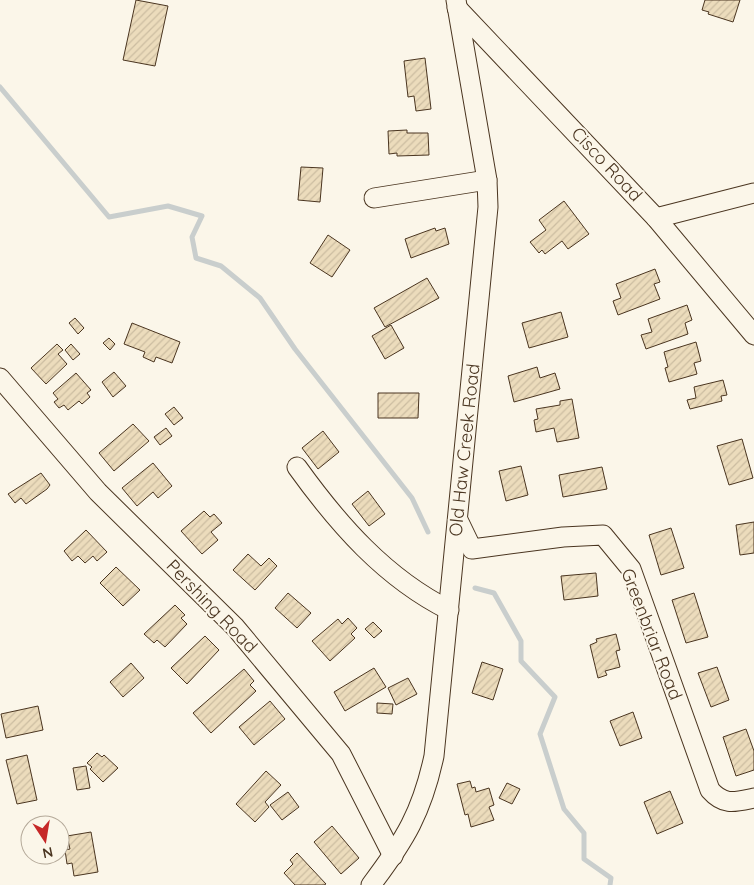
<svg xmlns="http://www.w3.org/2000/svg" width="754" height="885" font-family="Quicksand,sans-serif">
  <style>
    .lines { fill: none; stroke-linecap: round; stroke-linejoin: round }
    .stream { stroke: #c9cecd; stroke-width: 5 }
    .building { fill: url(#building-hatch); stroke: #4a3520 }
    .minor-casing { stroke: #4a3520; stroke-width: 21 }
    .minor { stroke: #fbf6e9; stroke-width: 19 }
    .labels { text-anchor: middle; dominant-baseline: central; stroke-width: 4; stroke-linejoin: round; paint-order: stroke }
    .street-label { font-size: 18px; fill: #4a3520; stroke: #fbf6e9 }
  </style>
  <defs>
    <pattern id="building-hatch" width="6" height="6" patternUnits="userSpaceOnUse" patternTransform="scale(1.25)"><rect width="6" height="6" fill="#ecdcbc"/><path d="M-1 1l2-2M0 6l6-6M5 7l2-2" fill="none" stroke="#ccbda1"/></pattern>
  </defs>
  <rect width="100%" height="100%" fill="#fbf6e9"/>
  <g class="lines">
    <g class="stream">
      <polyline points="0,87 109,217 168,206 202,216 192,237 196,258 221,266 260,298 295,349 412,498 428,532"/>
      <polyline points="475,588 494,593 521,641 521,661 555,697 540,734 564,809 584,833 584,859 611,878 610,885"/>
    </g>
  </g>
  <g class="building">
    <polygon points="136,0 168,6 155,66 123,60"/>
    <polygon points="705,0 740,0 733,22 708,14 709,12 702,10"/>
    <polygon points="425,58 431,109 416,111 414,96 408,97 404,61"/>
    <polygon points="407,130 407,133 428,133 429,155 397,156 397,153 389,154 388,131"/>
    <polygon points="301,167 323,168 320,202 298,200"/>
    <polygon points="564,201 589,234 568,249 562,241 545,254 542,250 539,253 530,242 546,230 539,220"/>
    <polygon points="435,228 436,231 445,228 449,244 411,258 405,239"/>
    <polygon points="328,235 350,250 332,277 310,263"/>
    <polygon points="655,269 660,282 654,284 660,299 618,315 613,301 621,298 616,284"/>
    <polygon points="427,278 439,298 385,327 374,308"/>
    <polygon points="687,305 692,320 685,323 688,334 646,349 641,335 652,332 648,319"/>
    <polygon points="561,312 568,337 529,348 522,323"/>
    <polygon points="75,318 84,328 78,334 69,323"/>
    <polygon points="132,323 180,342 172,363 156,357 154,362 143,357 145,352 124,344"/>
    <polygon points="391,325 404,348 385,359 372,336"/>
    <polygon points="109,338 115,344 110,350 103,343"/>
    <polygon points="696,342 701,361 694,363 697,374 669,382 665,368 668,367 664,352"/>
    <polygon points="57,344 63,350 58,354 67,364 46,384 31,368"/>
    <polygon points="71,344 80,354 73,360 65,350"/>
    <polygon points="537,367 540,378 555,373 560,389 514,402 508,376"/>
    <polygon points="114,372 126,386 113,397 102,382"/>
    <polygon points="76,373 91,390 87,393 90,397 82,404 79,401 68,410 64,405 59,408 54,402 58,399 53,393"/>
    <polygon points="723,380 727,395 721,396 722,401 690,409 687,400 696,398 694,387"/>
    <polygon points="378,393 419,393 418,418 378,418"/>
    <polygon points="572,399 579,438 557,442 554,428 536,432 534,420 538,419 536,409 560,405 560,401"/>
    <polygon points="174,407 183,418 174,425 165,414"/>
    <polygon points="133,424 149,441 114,471 99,453"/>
    <polygon points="166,428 172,436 160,445 154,437"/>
    <polygon points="323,431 339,452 318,469 302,448"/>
    <polygon points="742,439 753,478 729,485 717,446"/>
    <polygon points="153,463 172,486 158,498 153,492 137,506 122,488"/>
    <polygon points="521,466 528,495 506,501 499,471"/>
    <polygon points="602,467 607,489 563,497 559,475"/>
    <polygon points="41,473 50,485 47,489 26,504 21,498 15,503 8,494"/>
    <polygon points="368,491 385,514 369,526 352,504"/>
    <polygon points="204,511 210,517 214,514 222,523 211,532 218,540 202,554 181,531"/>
    <polygon points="754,522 754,553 740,555 736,525"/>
    <polygon points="671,528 684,568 661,575 649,535"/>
    <polygon points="86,530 107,552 97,561 93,556 85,563 78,556 72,561 64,551"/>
    <polygon points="248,554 261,566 269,558 277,566 255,590 233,570"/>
    <polygon points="116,567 140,590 123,606 100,583"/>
    <polygon points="596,573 598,596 564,600 561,576"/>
    <polygon points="288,593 311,613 297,628 275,608"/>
    <polygon points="694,593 708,637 686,643 672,600"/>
    <polygon points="175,605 185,615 181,618 187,624 165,647 157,640 154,643 144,634"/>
    <polygon points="348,618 357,628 351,634 355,638 330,661 312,641 338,619 342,624"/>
    <polygon points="373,622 382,631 374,638 365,629"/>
    <polygon points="616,634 620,650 616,651 620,667 605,671 607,675 598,678 590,645 597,642 596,639"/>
    <polygon points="205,636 219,650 187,684 171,668"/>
    <polygon points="482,662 503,669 493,700 472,693"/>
    <polygon points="131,663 144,678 123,697 110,682"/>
    <polygon points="717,667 729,700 711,707 698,673"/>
    <polygon points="374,668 386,687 345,711 334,692"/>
    <polygon points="244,669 254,681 250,685 256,691 211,733 193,713"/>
    <polygon points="408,678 417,694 396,705 388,688"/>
    <polygon points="270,701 285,719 254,745 239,727"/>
    <polygon points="377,703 393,704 392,714 377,713"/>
    <polygon points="38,706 43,730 6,738 1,714"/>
    <polygon points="633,712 642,738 620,746 610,721"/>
    <polygon points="746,729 754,751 754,770 736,776 723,737"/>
    <polygon points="97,753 102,757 104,755 118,768 103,782 90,769 92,767 87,763"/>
    <polygon points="27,755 37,800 17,804 6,760"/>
    <polygon points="86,766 90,788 77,790 73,768"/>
    <polygon points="266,771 281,785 265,802 269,807 255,822 236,804"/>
    <polygon points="470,781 472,788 475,787 476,792 489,788 494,805 489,807 494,820 471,827 468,814 465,815 457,784"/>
    <polygon points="507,783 520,789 512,804 499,798"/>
    <polygon points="670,791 683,823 657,834 644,802"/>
    <polygon points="288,792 299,807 282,820 270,805"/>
    <polygon points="332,826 359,858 341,874 314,842"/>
    <polygon points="91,832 98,872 74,876 72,863 67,864 65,850 70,849 67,836"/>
    <polygon points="297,853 326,884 324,885 295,885 284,873 293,864 290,860"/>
  </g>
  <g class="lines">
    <defs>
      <g id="minor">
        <polyline points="457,8 656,218 754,335"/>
        <polyline points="374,198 487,180"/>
        <polyline points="656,218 754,193"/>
        <polyline points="0,378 98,492 235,627 341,754 393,856"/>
        <path d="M 297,467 C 338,524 385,578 449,610"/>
        <path d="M 458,520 L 472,549 L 563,537 L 603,535 L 631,569 L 710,790 C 724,806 735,802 754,798"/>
        <path d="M 371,885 C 405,840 422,812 434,756 L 488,207 L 487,180 L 456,0"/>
      </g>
    </defs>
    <use href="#minor" class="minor-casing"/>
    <use href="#minor" class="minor"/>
  </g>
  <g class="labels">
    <g class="street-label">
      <text transform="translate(607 164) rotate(47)">Cisco Road</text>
      <text transform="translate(464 450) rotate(-84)">Old Haw Creek Road</text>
      <text transform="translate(212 606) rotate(46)">Pershing Road</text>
      <text transform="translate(652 634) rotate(69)">Greenbriar Road</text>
    </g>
  </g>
  <g transform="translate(45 840) rotate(168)"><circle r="24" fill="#fbf6e9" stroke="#b4a999"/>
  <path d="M0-4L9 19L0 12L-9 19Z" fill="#c62828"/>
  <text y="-8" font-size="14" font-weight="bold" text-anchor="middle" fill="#4a3520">N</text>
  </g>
</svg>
